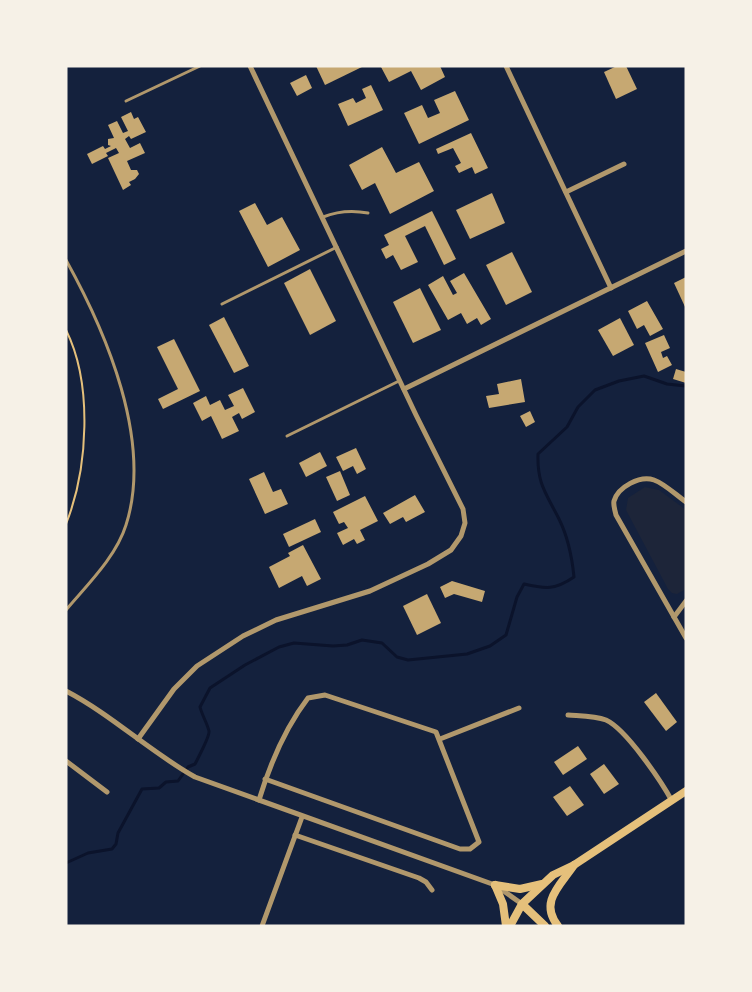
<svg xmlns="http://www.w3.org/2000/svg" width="752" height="992" font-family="Barlow,sans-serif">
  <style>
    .green { fill: #1d2539 }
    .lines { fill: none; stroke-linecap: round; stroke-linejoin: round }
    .stream { stroke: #0b132b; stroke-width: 3 }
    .building { fill: #c6a872 }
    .path { stroke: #e5c07b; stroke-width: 2 }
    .service { stroke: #b1986c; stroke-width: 3 }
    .minor { stroke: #b1986c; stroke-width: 5 }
    .primary { stroke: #e5c07b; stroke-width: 8 }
  </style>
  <rect width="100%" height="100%" fill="#14213d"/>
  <polygon class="green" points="645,487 659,490 686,510 686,589 677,594 672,593 668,589 626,510 628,498"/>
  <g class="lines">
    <path class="stream" d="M 66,863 L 88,853 L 112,849 L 116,844 L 118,833 L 142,789 L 159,788 L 166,782 L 178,781 L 188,767 L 195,764 C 198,758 210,736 209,731 C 207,723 202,715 200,707 L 210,688 L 245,665 L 279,647 L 294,643 L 333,646 L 347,645 L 362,640 L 382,643 L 397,657 L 408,660 L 467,654 L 490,646 L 506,635 L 517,597 L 524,584 C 546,589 555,590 574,577 C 572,557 568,537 559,519 C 546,493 537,484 538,454 L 567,427 L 578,407 L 595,390 L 619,381 L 644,376 L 667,384 L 686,386"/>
  </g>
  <g class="building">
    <polygon points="316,66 364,66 325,85"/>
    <polygon points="440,66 445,77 421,90 411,71 389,82 381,67"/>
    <polygon points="617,66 626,66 637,89 616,99 604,72"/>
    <polygon points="306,75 312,88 297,96 290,83"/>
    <polygon points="371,85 383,110 348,126 338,104 353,98 356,103 366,98 362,89"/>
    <polygon points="455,91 469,120 419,144 404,113 422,105 428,118 440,113 434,100"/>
    <polygon points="131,112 134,119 138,117 146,132 131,139 129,136 125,139 130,148 140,143 145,153 127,161 131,170 137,170 139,174 135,179 129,182 131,185 123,190 108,158 119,153 116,148 106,153 108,156 92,164 87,154 103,146 105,149 111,146 108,145 108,139 114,138 108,125 117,121 123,133 128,131 121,117"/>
    <polygon points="471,133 488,168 475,174 472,167 459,173 455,166 461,163 453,148 438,154 436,149"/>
    <polygon points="382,147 396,173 419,162 434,191 390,214 375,183 362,190 349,165"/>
    <polygon points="492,193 505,223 470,239 456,210"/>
    <polygon points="255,203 267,225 282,217 300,250 268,267 239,211"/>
    <polygon points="432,211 456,259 444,265 425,226 405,236 418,262 401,270 393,255 386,259 381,249 389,245 384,235"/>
    <polygon points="512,252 532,292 506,305 486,265"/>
    <polygon points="310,269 336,321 310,335 284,283"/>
    <polygon points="464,273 491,319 481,325 477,318 467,324 461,313 448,320 428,285 443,276 453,295 457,293 450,281"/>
    <polygon points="686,277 686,309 674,283"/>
    <polygon points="420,288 441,330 413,343 393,302"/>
    <polygon points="647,301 663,329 650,336 644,325 637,329 628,311"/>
    <polygon points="224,317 249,366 234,373 209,325"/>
    <polygon points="620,318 634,345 613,356 598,330"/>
    <polygon points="664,335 670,348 661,352 663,358 667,356 672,365 658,372 645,343"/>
    <polygon points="174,339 200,391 163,409 158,399 178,389 157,347"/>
    <polygon points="676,369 686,372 686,383 673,379"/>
    <polygon points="521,379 525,402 489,408 486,396 499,394 497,384"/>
    <polygon points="243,388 255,412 242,419 239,413 232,417 239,431 222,439 211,416 202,421 193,403 206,396 210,405 220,400 225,410 234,406 228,395"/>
    <polygon points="530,411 535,422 526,427 520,416"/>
    <polygon points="356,448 366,469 357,474 353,466 343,471 336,457"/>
    <polygon points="320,452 327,466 306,477 299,463"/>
    <polygon points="340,471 350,495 337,501 326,477"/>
    <polygon points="264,472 273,492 281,489 288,504 265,514 249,479"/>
    <polygon points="415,495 425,512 406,522 403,517 390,524 383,513"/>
    <polygon points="365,496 378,521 360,530 365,540 357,544 354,539 343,545 337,533 348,528 344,522 339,524 333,512"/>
    <polygon points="315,519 321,532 289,547 283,534"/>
    <polygon points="303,545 321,579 307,586 302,576 279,588 269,567 290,556 288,553"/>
    <polygon points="452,581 485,591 482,602 454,594 445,598 440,587"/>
    <polygon points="427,594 441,623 417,635 403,606"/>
    <polygon points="656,693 677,722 666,731 644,702"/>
    <polygon points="578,746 587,759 563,775 554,762"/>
    <polygon points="604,764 619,784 604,794 590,774"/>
    <polygon points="570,786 584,805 567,816 553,797"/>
  </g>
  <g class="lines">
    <path class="path" d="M 66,330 C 93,384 88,469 66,524"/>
    <g class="service">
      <polyline points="126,101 200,66"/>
      <path d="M 323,217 C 338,211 352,210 368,213"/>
      <path d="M 66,260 C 106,332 153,441 126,525 C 116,557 87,585 66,610"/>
      <polyline points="222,304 337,247"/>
      <polyline points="287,436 399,381"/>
    </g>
    <g class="minor">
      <polyline points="506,66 611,288"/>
      <polyline points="566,192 624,164"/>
      <polyline points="404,389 686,251"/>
      <path d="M 686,502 C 676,495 665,484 654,480 C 640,475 618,487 614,501 C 613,505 615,510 616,515 L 686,638"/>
      <polyline points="674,617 686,601"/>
      <path d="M 66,691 C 112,715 150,752 195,777 L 495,885 L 522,904"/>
      <path d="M 568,715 C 580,716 595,716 606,720 C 626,729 661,781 672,801"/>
      <polyline points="138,739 174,689 197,666 243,636 276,620 370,591 428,564 451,550 461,536 465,523 463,509 416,415 250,66"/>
      <polyline points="440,739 519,708"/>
      <polyline points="66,761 107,792"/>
      <path d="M 259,800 C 270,764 285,728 308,698 L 325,695 L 436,732 L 479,842 L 470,849 L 460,849 L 265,779"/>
      <polyline points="295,835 419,878 426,882 432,890"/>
      <polyline points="262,926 302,817"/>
    </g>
    <g class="primary">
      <polyline points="495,885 520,889 542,884"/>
      <polyline points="495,885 503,904 506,926"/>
      <polyline points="522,904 545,926"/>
      <polyline points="510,926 522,904 553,875 574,865 686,791"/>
      <path d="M 558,926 C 539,902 560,886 574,865"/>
    </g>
  </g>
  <rect width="752" height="992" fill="none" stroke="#f6f1e7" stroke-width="135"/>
</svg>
